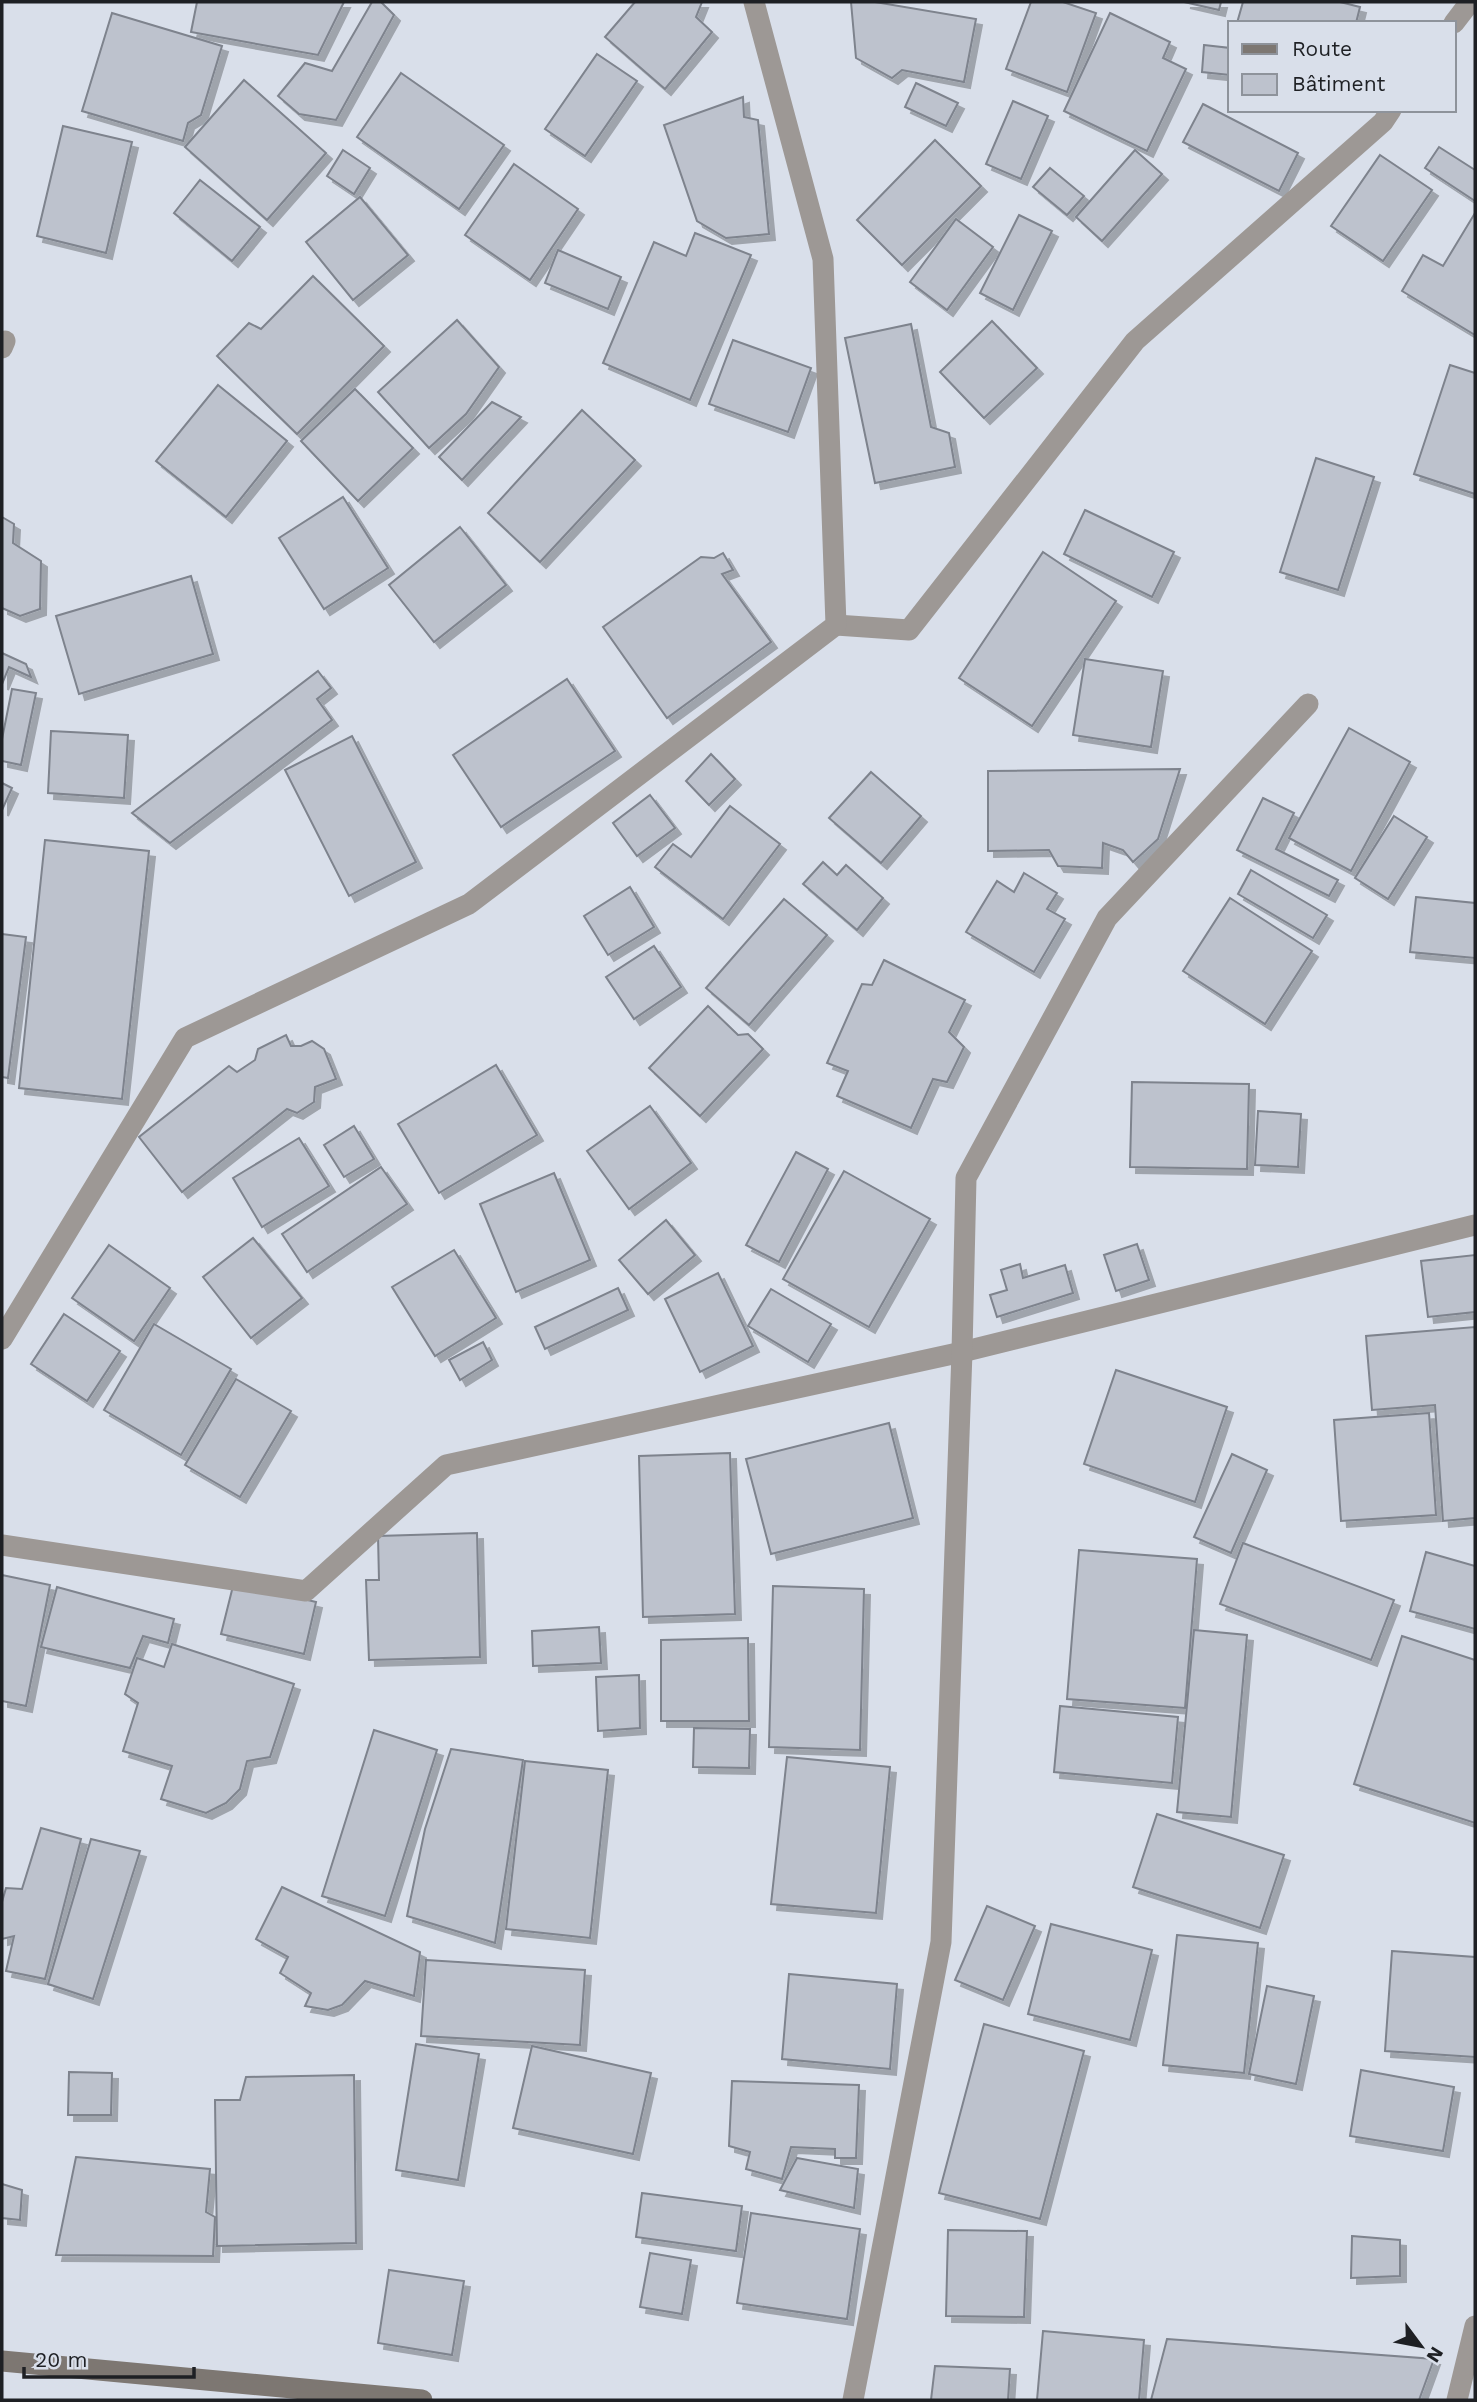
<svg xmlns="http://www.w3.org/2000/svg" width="1477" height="2402" font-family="'Work Sans',sans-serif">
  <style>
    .building { fill: #bdc2cd; stroke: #7e838d; stroke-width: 2; filter: url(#shadow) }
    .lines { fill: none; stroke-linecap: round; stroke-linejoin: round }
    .street { stroke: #9d9895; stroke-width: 21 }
    .secondary { stroke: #7d7772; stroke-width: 21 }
  </style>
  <defs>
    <filter id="shadow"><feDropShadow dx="6" dy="6" stdDeviation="0" flood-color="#0004"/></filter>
  </defs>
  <rect width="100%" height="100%" fill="#d9dfea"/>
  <g class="building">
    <polygon points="197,2 344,2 318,55 191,32"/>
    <polygon points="372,2 381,2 394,15 336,120 299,114 278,96 305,63 332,71"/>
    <polygon points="635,2 702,2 696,17 712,32 665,89 605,37"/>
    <polygon points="851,2 875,2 976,19 964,82 902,70 892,78 856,58"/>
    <polygon points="1031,2 1063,2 1096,13 1067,92 1006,69"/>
    <polygon points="1184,2 1221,2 1219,10"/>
    <polygon points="1243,2 1340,2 1360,7 1356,23 1237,23"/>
    <polygon points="112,13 222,46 201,115 188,123 183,141 82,111"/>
    <polygon points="1110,13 1170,42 1163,58 1186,69 1147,151 1064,111"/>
    <polygon points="1204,45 1230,48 1230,75 1202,72"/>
    <polygon points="597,54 637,81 585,156 545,129"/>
    <polygon points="401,73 504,145 459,209 357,137"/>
    <polygon points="244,80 326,153 267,220 185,147"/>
    <polygon points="916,83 958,103 946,126 905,107"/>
    <polygon points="743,97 744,117 758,120 769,234 726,238 697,221 664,125"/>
    <polygon points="1013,101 1048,116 1021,179 986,164"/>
    <polygon points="1203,104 1298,153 1279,191 1183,142"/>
    <polygon points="63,126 132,142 106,253 37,236"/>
    <polygon points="935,140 981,186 902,265 857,220"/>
    <polygon points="1439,147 1475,170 1475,201 1425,168"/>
    <polygon points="343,150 370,168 354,194 327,176"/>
    <polygon points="1135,150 1162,174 1102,241 1076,217"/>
    <polygon points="1380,155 1432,190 1383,261 1331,226"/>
    <polygon points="514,164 578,209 530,280 465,235"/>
    <polygon points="1050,168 1084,196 1067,215 1033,187"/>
    <polygon points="200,180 260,227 232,261 174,213"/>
    <polygon points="360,197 408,255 353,300 306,242"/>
    <polygon points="1475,213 1475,335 1402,291 1423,255 1443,266"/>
    <polygon points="1019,215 1052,231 1013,310 980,293"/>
    <polygon points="956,219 993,247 947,310 910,282"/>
    <polygon points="695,233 751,255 690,400 603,363 654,242 686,256"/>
    <polygon points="558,250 621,277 608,309 545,283"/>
    <polygon points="313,276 384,346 297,434 217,356 249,323 261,329"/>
    <polygon points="457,320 499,367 466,414 429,448 378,392"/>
    <polygon points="992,321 1037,368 984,418 940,372"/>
    <polygon points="911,324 931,427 949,433 955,467 875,483 845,338"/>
    <polygon points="733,340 811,368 788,432 709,404"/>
    <polygon points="1450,365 1475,373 1475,494 1414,474"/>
    <polygon points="218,385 287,441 226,517 156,461"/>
    <polygon points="355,389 413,448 358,501 301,441"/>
    <polygon points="492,402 521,417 462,480 439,457"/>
    <polygon points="582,410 635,460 540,562 488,513"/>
    <polygon points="1316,458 1374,477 1338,590 1280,572"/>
    <polygon points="343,497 388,568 324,609 279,538"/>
    <polygon points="1085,510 1174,552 1152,597 1064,554"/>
    <polygon points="2,517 14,524 13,543 41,561 40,609 20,616 2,608"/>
    <polygon points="460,527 506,585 434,642 389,585"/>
    <polygon points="1043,552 1116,601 1032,726 959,678"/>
    <polygon points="723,553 733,570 722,574 771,642 667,718 603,627 701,557 714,558"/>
    <polygon points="191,576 213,654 79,694 56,616"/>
    <polygon points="2,653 26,664 31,677 9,667 2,684"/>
    <polygon points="1085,659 1163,671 1151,747 1073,735"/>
    <polygon points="318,671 331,688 317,699 332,720 170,843 132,813"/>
    <polygon points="567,679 615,751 501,827 453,755"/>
    <polygon points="12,689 36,693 21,765 2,761 2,739"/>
    <polygon points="1349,728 1410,762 1351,871 1289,838"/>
    <polygon points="51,731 128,735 124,798 48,793"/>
    <polygon points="352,736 416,862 349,896 285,770"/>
    <polygon points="711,754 735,779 709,805 686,781"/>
    <polygon points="1180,769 1158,839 1133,862 1123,850 1103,843 1102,868 1058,866 1049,850 988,851 988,771"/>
    <polygon points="871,772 921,816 881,863 829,818"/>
    <polygon points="2,783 12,788 2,810"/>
    <polygon points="650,795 675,828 637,856 613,823"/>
    <polygon points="1263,798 1294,813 1276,849 1338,880 1329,896 1237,850"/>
    <polygon points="730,806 780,844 723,919 655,867 673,844 691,857"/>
    <polygon points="1394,816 1427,837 1388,899 1355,878"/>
    <polygon points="45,840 149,851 122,1099 19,1088"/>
    <polygon points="823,862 837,875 846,865 883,898 857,930 803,884"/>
    <polygon points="1251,870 1327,915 1313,938 1238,894"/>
    <polygon points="1024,873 1057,893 1047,909 1065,919 1034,972 966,932 997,881 1014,892"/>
    <polygon points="630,887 654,927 608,955 584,916"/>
    <polygon points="1416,897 1475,903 1475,958 1410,952"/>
    <polygon points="1230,898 1312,951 1265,1024 1183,971"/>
    <polygon points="784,899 827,935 749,1025 706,988"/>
    <polygon points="2,934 26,937 8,1078 2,1077"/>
    <polygon points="654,946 681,987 634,1019 606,977"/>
    <polygon points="884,960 965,1000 949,1032 964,1047 947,1082 933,1079 911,1128 837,1096 848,1071 827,1063 862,984 872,985"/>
    <polygon points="708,1006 738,1035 748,1034 763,1049 700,1116 649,1068"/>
    <polygon points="286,1035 291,1046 301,1046 312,1041 324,1049 336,1079 315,1087 314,1102 297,1113 287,1109 182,1192 139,1137 229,1066 237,1072 255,1060 258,1049"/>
    <polygon points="496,1065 537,1135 439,1193 398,1124"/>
    <polygon points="1132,1082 1249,1084 1247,1169 1130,1167"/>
    <polygon points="650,1106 691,1163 629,1209 587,1151"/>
    <polygon points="1258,1111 1301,1114 1298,1167 1255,1165"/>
    <polygon points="354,1126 374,1159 344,1177 324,1145"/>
    <polygon points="299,1138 329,1186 262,1227 233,1178"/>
    <polygon points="796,1152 828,1169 779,1262 746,1245"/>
    <polygon points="381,1167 407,1204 307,1272 282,1234"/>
    <polygon points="844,1171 930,1219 869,1327 783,1279"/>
    <polygon points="554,1173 590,1260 516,1292 480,1204"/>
    <polygon points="666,1220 695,1255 648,1294 619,1260"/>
    <polygon points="253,1238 302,1298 251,1338 203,1277"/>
    <polygon points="1137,1244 1149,1280 1116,1291 1104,1255"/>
    <polygon points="109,1245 170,1288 134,1341 72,1298"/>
    <polygon points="454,1250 496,1318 435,1356 392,1287"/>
    <polygon points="1475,1255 1475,1312 1428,1317 1421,1261"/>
    <polygon points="1020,1264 1023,1278 1065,1265 1073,1293 997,1317 990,1295 1007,1290 1001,1270"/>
    <polygon points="718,1273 753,1346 700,1372 665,1299"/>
    <polygon points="618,1288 628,1310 545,1349 535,1327"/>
    <polygon points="771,1289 831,1324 808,1362 748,1326"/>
    <polygon points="64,1314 120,1351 87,1401 31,1364"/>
    <polygon points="154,1324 231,1369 181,1455 104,1410"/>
    <polygon points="1475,1327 1475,1518 1443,1521 1435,1405 1372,1410 1366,1336"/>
    <polygon points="483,1342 492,1360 460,1380 449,1360"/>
    <polygon points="1116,1370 1227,1407 1195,1502 1084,1464"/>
    <polygon points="236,1379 291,1411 240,1497 185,1465"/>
    <polygon points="1429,1413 1436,1515 1341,1521 1334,1420"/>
    <polygon points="889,1423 913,1518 771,1554 746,1459"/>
    <polygon points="730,1453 735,1614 643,1617 639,1456"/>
    <polygon points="1232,1454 1267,1470 1231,1553 1194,1537"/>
    <polygon points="477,1533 480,1657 369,1660 366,1580 379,1580 378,1536"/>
    <polygon points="1243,1543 1394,1600 1371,1660 1220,1604"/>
    <polygon points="1079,1550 1197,1559 1185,1708 1067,1699"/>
    <polygon points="1426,1552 1475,1566 1475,1629 1410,1611"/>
    <polygon points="2,1575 50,1585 26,1706 2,1701"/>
    <polygon points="234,1582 316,1602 304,1654 221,1634"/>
    <polygon points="773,1586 864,1589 860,1750 769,1747"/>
    <polygon points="57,1587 174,1619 168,1643 143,1636 130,1668 41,1647"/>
    <polygon points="599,1627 601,1663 533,1666 532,1631"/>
    <polygon points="1194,1630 1247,1635 1231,1817 1177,1812"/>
    <polygon points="1402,1636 1475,1660 1475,1823 1354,1784"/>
    <polygon points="748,1638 749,1721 661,1721 661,1640"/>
    <polygon points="172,1644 294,1684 270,1757 247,1761 240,1789 226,1803 206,1813 161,1799 172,1766 123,1751 138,1703 125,1694 137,1658 164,1667"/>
    <polygon points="639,1675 640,1728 598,1731 596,1677"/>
    <polygon points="1060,1706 1178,1717 1172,1783 1054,1772"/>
    <polygon points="694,1728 750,1729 749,1768 693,1767"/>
    <polygon points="374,1730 437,1750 385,1916 322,1896"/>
    <polygon points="451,1749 523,1760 495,1943 407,1916 425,1829"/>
    <polygon points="787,1757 890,1767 876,1913 771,1904"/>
    <polygon points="525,1761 608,1770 590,1938 506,1929"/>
    <polygon points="1157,1814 1284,1855 1260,1928 1133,1887"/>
    <polygon points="41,1828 81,1839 45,1979 6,1971 14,1936 2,1939 2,1902 6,1888 22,1889"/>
    <polygon points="91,1839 140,1851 93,1999 48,1984"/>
    <polygon points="282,1887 420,1952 414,1996 365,1981 342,2005 328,2010 305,2006 311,1993 280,1973 288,1957 256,1939"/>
    <polygon points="987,1906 1035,1926 1003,2000 955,1980"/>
    <polygon points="1051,1924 1152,1950 1130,2040 1028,2014"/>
    <polygon points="1177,1935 1258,1943 1244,2073 1163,2065"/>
    <polygon points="1392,1951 1475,1957 1475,2057 1385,2051"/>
    <polygon points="426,1960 585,1970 580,2045 421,2036"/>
    <polygon points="789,1974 897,1984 890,2069 782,2059"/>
    <polygon points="1267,1986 1314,1996 1296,2084 1249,2074"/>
    <polygon points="984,2024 1084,2051 1040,2219 939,2193"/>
    <polygon points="416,2044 479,2054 458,2180 396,2170"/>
    <polygon points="532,2046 651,2073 633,2154 513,2128"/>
    <polygon points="1361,2070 1454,2087 1443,2151 1350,2136"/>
    <polygon points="69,2072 112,2073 111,2115 68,2115"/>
    <polygon points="354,2075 356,2243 217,2246 215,2100 240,2100 246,2077"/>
    <polygon points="732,2081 859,2085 856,2158 835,2158 835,2149 791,2147 782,2179 746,2169 750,2152 729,2146"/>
    <polygon points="76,2157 210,2169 206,2212 215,2217 213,2256 56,2255"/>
    <polygon points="797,2158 858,2169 854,2208 780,2190"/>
    <polygon points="2,2184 22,2190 20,2220 2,2218"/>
    <polygon points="642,2193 742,2206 736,2251 636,2237"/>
    <polygon points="751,2213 860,2229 847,2319 737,2303"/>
    <polygon points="948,2230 1027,2231 1024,2317 946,2316"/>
    <polygon points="1352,2236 1400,2240 1400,2276 1351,2278"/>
    <polygon points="650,2253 691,2260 682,2314 640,2307"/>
    <polygon points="389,2270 464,2281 452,2355 378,2343"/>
    <polygon points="1043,2331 1144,2340 1139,2400 1037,2400"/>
    <polygon points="1167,2339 1434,2359 1419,2400 1151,2400"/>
    <polygon points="935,2366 1010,2369 1008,2400 931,2400"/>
  </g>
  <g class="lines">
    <g class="street">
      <polyline points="1454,23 1470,2"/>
      <polyline points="2,348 5,341"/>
      <polyline points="836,625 909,630 1135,341 1383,122 1391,110"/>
      <polyline points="2,1339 185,1038 469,904 836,625 823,259 754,2"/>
      <polyline points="2,1545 306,1591 446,1465 962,1352 1475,1225"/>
      <polyline points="853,2400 941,1942 962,1352 966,1178 1107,918 1308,704"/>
      <polyline points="1457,2400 1475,2326"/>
    </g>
    <polyline class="secondary" points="2,2361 422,2400"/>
  </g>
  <rect width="1477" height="2402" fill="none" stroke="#1e2024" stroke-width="7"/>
  <rect x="1228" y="21" width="228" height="91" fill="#d9dfea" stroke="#8e939b" stroke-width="2"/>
  <rect x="1242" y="44" width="35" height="10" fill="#7d7772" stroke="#8e939b" stroke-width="2"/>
  <text x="1292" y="56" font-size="21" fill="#1e2024">Route</text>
  <rect x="1242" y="74" width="35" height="21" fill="#bdc2cd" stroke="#8e939b" stroke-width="2"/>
  <text x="1292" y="91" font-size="21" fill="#1e2024">Bâtiment</text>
  <g transform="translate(1421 2346) rotate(122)" stroke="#d9dfea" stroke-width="5" paint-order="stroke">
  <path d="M0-5L12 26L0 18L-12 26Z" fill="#1e2024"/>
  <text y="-10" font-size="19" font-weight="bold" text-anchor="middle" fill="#1e2024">N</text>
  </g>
  <path d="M24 2367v10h170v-10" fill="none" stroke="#1e2024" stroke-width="3.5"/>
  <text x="35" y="2367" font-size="21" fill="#1e2024" stroke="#d9dfea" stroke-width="5" paint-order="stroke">20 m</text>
</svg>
